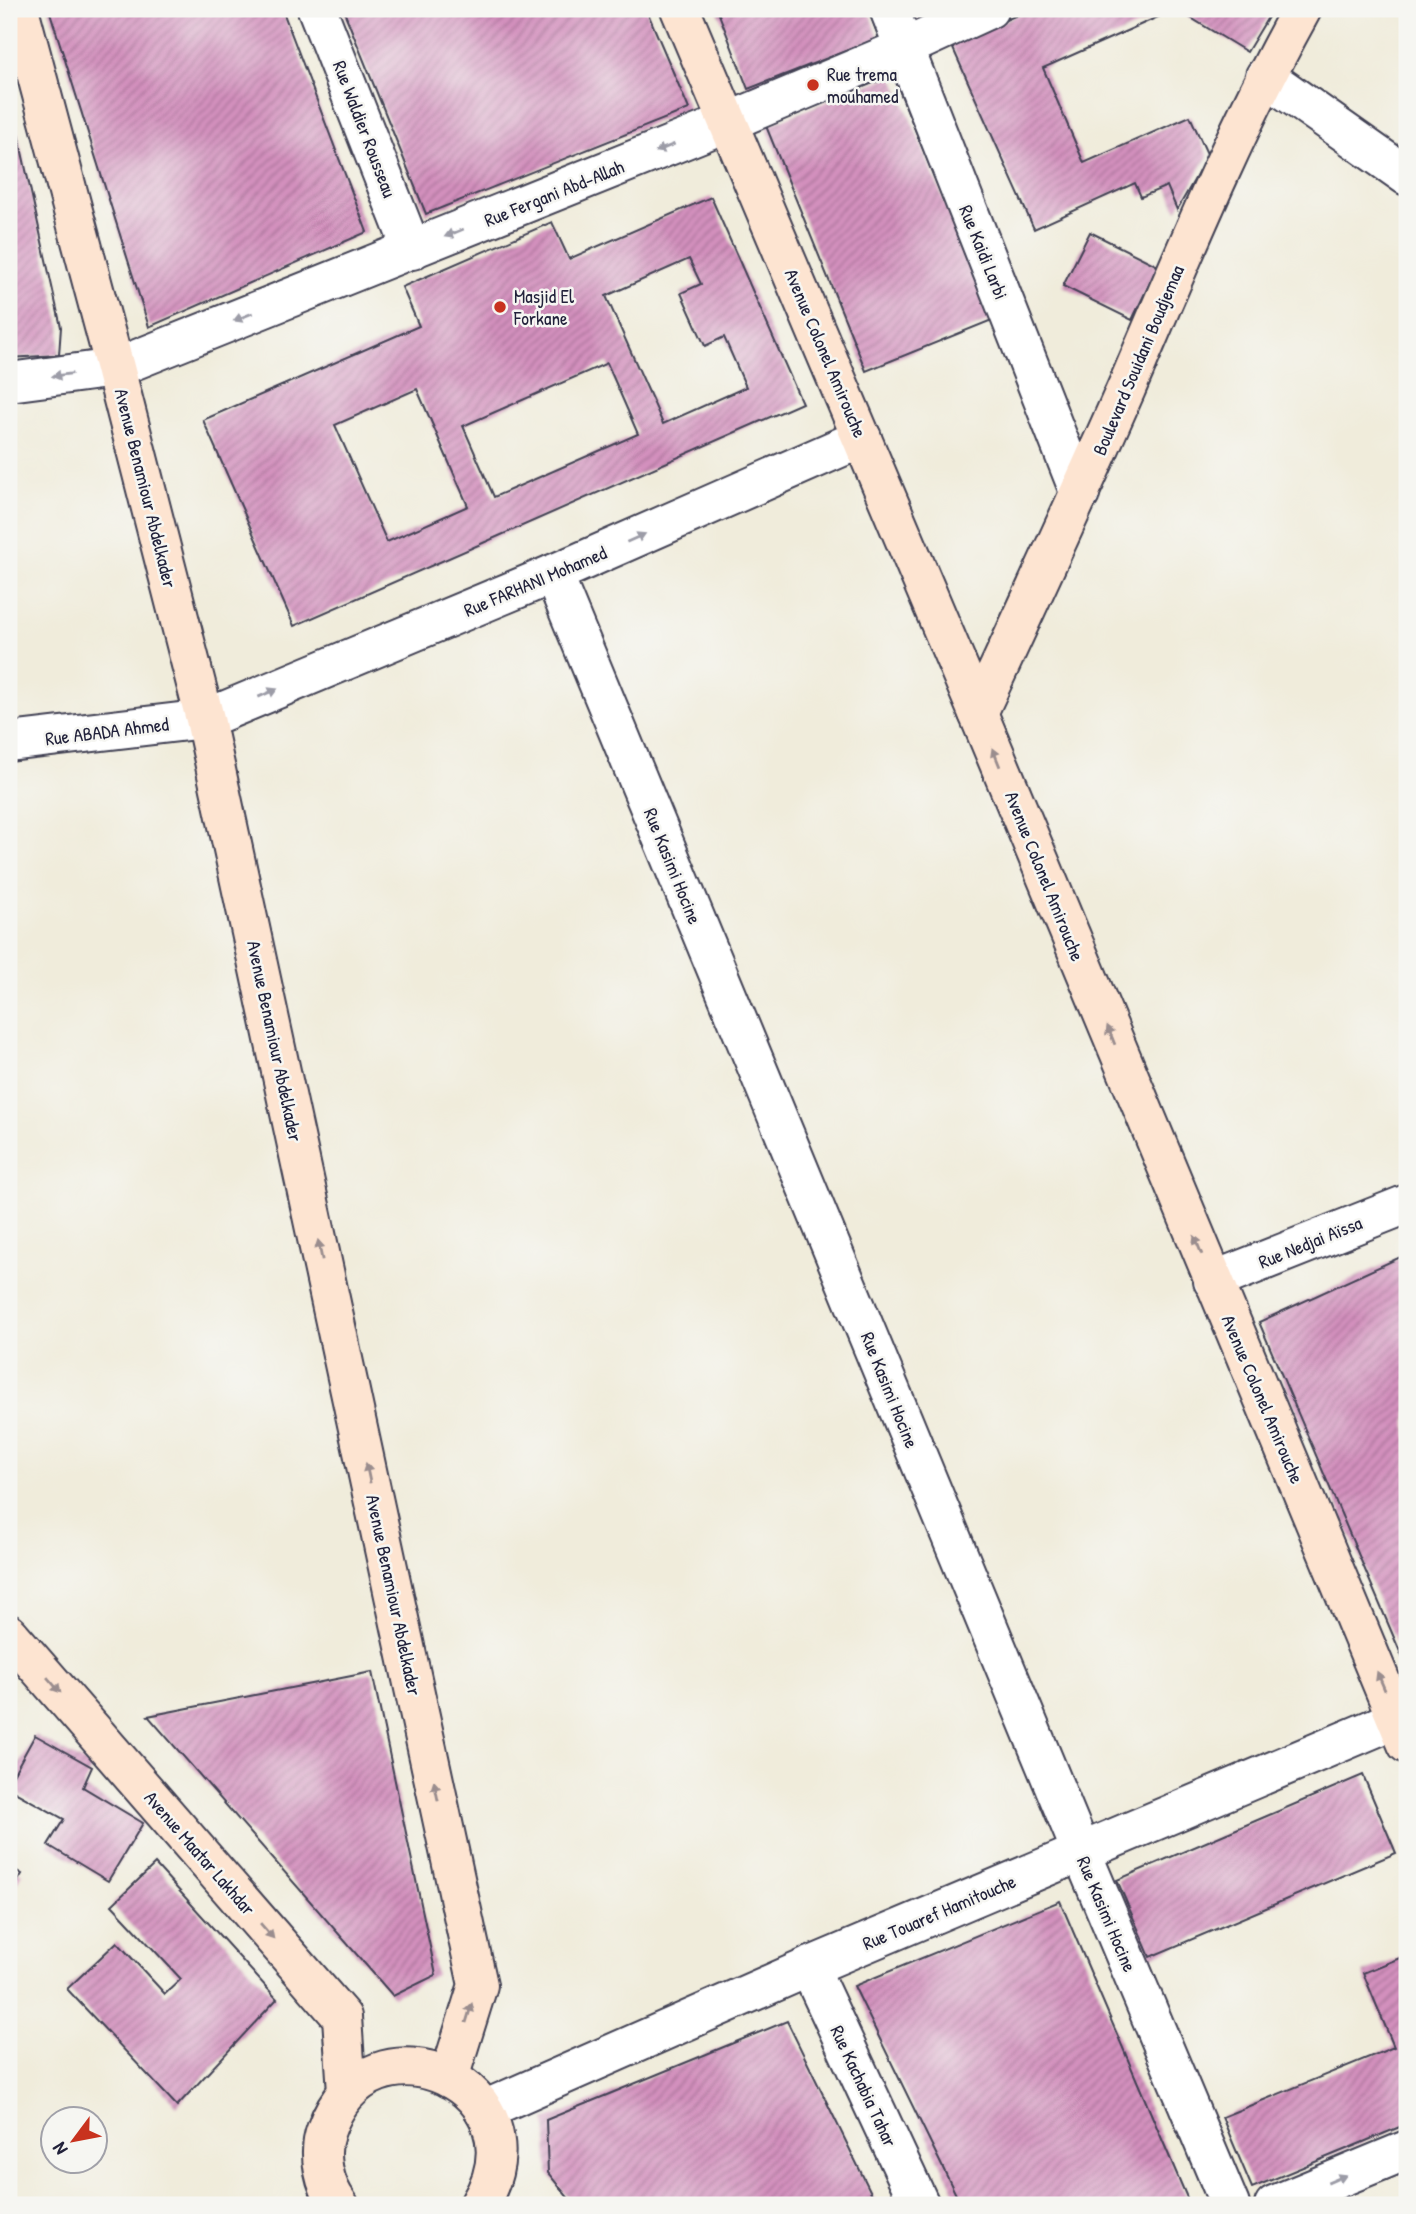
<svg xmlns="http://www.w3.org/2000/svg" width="1416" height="2214" font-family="'Patrick Hand',sans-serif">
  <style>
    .building { fill: url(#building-hatch); fill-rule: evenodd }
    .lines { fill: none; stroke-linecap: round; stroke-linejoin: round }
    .minor-casing { stroke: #414053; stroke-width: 42 }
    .secondary-casing { stroke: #414053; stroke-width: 42 }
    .minor { stroke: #fff; stroke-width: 38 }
    .secondary { stroke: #fde4d1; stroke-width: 38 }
    .oneway { fill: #9c9ca7 }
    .oneway2 { fill: #9a8d8e }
    .poi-dot { fill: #c8321e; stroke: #f6f6f2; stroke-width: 2.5 }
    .labels { text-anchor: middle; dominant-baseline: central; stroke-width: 5; stroke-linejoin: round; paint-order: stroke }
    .poi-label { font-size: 19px; fill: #22223b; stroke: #f6f6f2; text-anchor: start }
    .street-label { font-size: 19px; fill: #22223b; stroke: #f6f6f2 }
  </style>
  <defs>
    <pattern id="building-hatch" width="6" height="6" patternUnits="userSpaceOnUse" patternTransform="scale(1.75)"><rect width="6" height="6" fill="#d390bd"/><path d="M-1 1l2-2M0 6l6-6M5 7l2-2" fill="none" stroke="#ab759b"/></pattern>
  </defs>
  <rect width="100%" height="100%" fill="#f6f6f2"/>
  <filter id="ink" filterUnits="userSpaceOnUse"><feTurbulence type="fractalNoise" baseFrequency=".0143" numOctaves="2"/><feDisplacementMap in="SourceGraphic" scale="14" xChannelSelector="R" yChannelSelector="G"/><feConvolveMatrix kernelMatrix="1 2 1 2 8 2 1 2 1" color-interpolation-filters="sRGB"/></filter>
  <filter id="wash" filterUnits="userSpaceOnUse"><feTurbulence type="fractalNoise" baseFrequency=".00686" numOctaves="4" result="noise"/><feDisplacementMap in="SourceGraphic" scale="28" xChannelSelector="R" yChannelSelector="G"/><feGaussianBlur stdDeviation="1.57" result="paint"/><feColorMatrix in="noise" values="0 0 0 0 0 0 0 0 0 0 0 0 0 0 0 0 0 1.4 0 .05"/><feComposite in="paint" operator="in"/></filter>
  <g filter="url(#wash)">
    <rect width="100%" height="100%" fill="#f0ecdb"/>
    <g id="blocks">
      <g class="building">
        <polygon points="49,9 282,9 367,232 149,327"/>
        <polygon points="343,9 646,9 689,109 426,214"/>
        <polygon points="717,9 868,9 879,38 748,89"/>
        <polygon points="914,9 951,9 920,22"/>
        <polygon points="1031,9 1273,9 1247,52 1176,9 1043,68 1084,163 1190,116 1208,156 1177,210 1167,186 1141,197 1135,183 1034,229 951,44"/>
        <polygon points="893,75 992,320 866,371 766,126"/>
        <polygon points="14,116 61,327 59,355 9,358 9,118"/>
        <path d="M 711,197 L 802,403 L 294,626 L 203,420 L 419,326 L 402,287 L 552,222 L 569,259 ZM 689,259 L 701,284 L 681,293 L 705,346 L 724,337 L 746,387 L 663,424 L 606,296 ZM 607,363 L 638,434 L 494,497 L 463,426 ZM 417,389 L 468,506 L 387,542 L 335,425 Z"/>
        <polygon points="1090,232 1158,266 1132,320 1063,286"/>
        <polygon points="1407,1254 1407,1668 1259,1322"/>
        <polygon points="372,1672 436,1975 393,1996 148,1716"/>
        <polygon points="35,1735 92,1767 83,1787 143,1823 108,1881 48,1845 64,1819 9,1789 9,1782"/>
        <polygon points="1363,1775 1396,1853 1150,1957 1117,1880"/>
        <polygon points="155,1864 277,1999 177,2106 67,1989 117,1942 165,1994 181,1979 112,1905"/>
        <polygon points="9,1866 22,1874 9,1895"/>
        <polygon points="1060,1901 1188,2200 1175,2205 961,2205 854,1986"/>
        <polygon points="1407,1955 1407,2124 1252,2188 1222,2117 1394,2047 1363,1973"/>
        <polygon points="787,2021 877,2205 574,2205 548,2173 546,2120"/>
      </g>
    </g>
  </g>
  <g filter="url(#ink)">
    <use href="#blocks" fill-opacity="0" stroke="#414053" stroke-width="2"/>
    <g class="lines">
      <defs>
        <g id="minor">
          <polyline points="317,9 412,250"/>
          <polyline points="889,9 1080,494"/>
          <polyline points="1265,76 1407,176"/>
          <polyline points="9,382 115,368 728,122 904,48 989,9"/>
          <polyline points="553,574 1081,1851 1230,2205"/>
          <polyline points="9,742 205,719 553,574 862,438"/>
          <polyline points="1213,1281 1407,1204"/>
          <polyline points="809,1967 920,2205"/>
          <polyline points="484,2110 809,1967 1396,1719"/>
          <polyline points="1274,2205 1407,2150"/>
        </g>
        <g id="secondary">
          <polyline points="19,9 115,368 205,719 478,1985 449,2078"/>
          <polyline points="680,9 978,713 1407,1744"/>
          <path d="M 978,713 C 1028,605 1078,498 1126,389 C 1181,261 1234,131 1302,9"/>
          <polyline points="9,1634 342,2017 347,2092"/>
          <path d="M 339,2205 C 324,2185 317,2154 326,2130 C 369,2004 551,2088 479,2205"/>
        </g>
      </defs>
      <use href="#minor" class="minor-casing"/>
      <use href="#secondary" class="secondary-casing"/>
      <use href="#minor" class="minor"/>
      <use href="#secondary" class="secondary"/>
    </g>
    <defs><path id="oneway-solid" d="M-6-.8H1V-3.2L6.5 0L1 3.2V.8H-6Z" transform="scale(1.75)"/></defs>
    <g class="oneway">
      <use href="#oneway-solid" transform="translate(665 148) rotate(158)"/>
      <use href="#oneway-solid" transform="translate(454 233) rotate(158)"/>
      <use href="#oneway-solid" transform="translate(243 317) rotate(158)"/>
      <use href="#oneway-solid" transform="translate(62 375) rotate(173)"/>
      <use href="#oneway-solid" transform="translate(636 538) rotate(-24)"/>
      <use href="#oneway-solid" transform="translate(268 693) rotate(-23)"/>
      <use href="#oneway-solid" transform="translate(1337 2179) rotate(-23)"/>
    </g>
    <g class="oneway2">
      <use href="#oneway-solid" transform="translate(996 757) rotate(-112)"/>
      <use href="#oneway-solid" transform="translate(1111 1035) rotate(-112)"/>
      <use href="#oneway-solid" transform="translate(1198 1245) rotate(-112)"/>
      <use href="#oneway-solid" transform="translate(320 1250) rotate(-102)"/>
      <use href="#oneway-solid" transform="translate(368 1473) rotate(-102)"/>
      <use href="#oneway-solid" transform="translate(1381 1681) rotate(-113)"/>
      <use href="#oneway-solid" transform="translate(54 1685) rotate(49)"/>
      <use href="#oneway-solid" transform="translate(436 1791) rotate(-102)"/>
      <use href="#oneway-solid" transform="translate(267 1931) rotate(49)"/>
      <use href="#oneway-solid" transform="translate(469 2013) rotate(-73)"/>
    </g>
  </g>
  <g class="poi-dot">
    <circle cx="813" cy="85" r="7"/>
    <circle cx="500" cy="307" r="7"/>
  </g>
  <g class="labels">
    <g class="poi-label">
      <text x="827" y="74">Rue trema<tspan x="827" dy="22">mouhamed</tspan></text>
      <text x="514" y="296">Masjid El<tspan x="514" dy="22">Forkane</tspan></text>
    </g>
    <g class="street-label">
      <text transform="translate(365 129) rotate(69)">Rue Waldier Rousseau</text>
      <text transform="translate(554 193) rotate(-22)">Rue Fergani Abd-Allah</text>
      <text transform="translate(984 252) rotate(68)">Rue Kaidi Larbi</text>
      <text transform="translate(826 353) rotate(67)">Avenue Colonel Amirouche</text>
      <text transform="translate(1138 360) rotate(-67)">Boulevard Souidani Boudjemaa</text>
      <text transform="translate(146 488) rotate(76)">Avenue Benamiour Abdelkader</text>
      <text transform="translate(535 581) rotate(-23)">Rue FARHANI Mohamed</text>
      <text transform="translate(107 731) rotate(-7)">Rue ABADA Ahmed</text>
      <text transform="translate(673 866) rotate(68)">Rue Kasimi Hocine</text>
      <text transform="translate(1045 876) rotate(68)">Avenue Colonel Amirouche</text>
      <text transform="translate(275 1041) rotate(78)">Avenue Benamiour Abdelkader</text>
      <text transform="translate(1310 1242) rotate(-22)">Rue Nedjai Aïssa</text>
      <text transform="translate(890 1390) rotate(68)">Rue Kasimi Hocine</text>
      <text transform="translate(1263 1399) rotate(67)">Avenue Colonel Amirouche</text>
      <text transform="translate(394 1595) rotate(78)">Avenue Benamiour Abdelkader</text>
      <text transform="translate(200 1853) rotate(49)">Avenue Maatar Lakhdar</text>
      <text transform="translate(939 1912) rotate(-23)">Rue Touaref Hamitouche</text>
      <text transform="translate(1107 1914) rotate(67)">Rue Kasimi Hocine</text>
      <text transform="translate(864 2086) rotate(65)">Rue Kachabia Tahar</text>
    </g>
  </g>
  <rect width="1416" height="2214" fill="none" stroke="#f6f6f2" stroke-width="35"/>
  <g transform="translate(74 2140) rotate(238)"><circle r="33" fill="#f6f6f2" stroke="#a1a1a9" stroke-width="2"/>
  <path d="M0-5L12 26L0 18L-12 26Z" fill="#c8321e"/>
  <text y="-10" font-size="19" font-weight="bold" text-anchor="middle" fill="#22223b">N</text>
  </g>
</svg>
